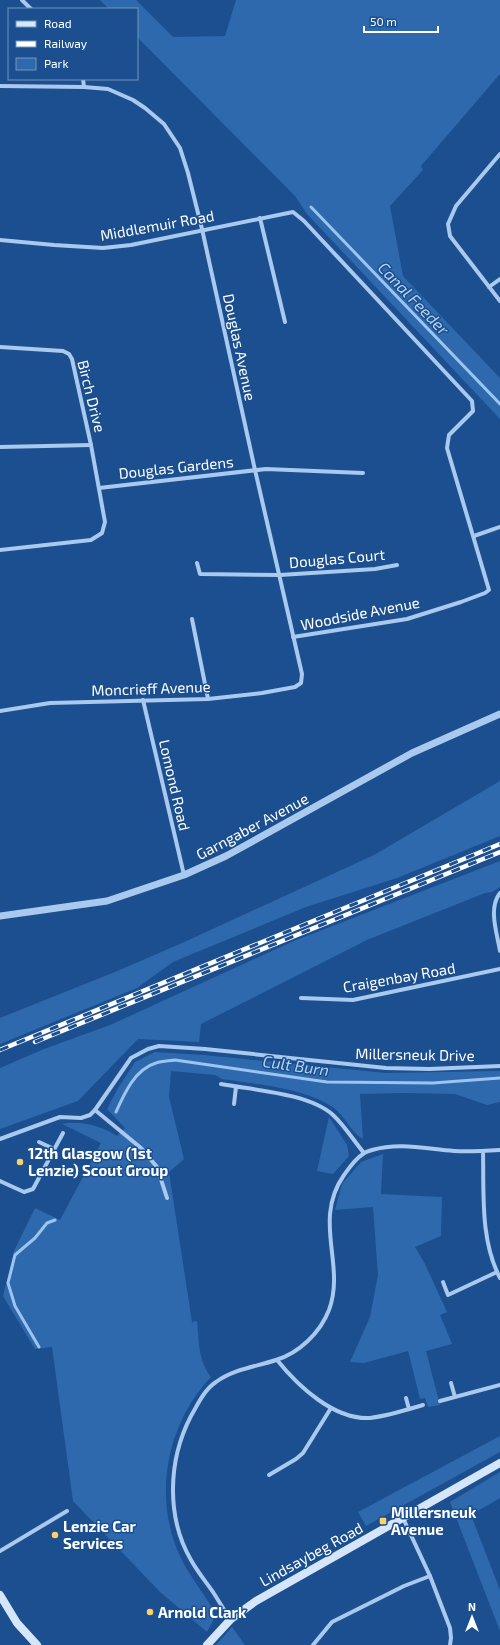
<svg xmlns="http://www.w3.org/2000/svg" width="500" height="1645" font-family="'Exo 2',sans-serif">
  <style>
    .green { fill: #2e69ad }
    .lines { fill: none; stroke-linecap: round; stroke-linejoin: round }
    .stream { stroke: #9cc4f0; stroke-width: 3 }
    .minor { stroke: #a9c9ee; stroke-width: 4 }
    .tertiary { stroke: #a9c9ee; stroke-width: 7 }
    .secondary { stroke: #d6e6fa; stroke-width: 8 }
    .rail-casing { stroke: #fff; stroke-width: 4.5 }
    .rail { stroke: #1b4f8f; stroke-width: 3; stroke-dasharray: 9; stroke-linecap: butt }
    .poi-dot { fill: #ffd166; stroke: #1b4f8f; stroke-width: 1.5 }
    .labels { text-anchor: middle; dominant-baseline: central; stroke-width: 3; stroke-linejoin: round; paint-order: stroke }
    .street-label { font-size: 15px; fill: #fff; stroke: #1b4f8f }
    .poi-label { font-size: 15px; font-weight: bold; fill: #fff; stroke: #1b4f8f; text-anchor: start }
    .water-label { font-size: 16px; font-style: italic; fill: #b5d3f5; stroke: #1b4f8f }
  </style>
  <rect width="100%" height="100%" fill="#1b4f8f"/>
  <g class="green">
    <polygon points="100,0 136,0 173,37 225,36 236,0 500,0 500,74 421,166 423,170 390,206 403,276 500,378 500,419 307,214 295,196 137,37 137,9 109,9"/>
    <polygon points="500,781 500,836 397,878 306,907 173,962 137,988 0,1044 0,1018 115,972 182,943 374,855"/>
    <polygon points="500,861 500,887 492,892 485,893 367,940 201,1024 199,1042 138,1039 78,1101 0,1129 0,1068 44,1049 110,1025 294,941"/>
    <path d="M 155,1052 L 204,1055 L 386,1073 L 500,1071 L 500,1102 L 487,1105 L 455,1094 L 403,1093 L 360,1094 L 363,1139 C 350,1132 346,1117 334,1108 C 306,1088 256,1084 222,1079 L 215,1075 L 171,1071 L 169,1097 L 184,1159 L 169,1172 L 192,1322 L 197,1321 C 199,1342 198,1360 211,1377 C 167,1423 153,1496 179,1554 C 187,1572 202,1591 213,1609 L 214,1619 L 207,1632 L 160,1592 L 73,1501 L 52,1347 L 35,1349 L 3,1296 L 14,1251 L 35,1208 L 60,1220 L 101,1143 L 62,1124 C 80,1120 102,1126 117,1136 L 125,1128 L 107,1109 L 118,1088 L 135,1062 Z"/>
    <polygon points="329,1117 347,1145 349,1156 333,1174 317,1171"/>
    <polygon points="383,1154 381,1194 442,1197 441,1236 415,1247 425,1264 447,1312 440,1315 452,1344 426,1351 440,1405 428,1407 425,1398 420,1399 408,1351 364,1363 350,1362 370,1317 378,1275 373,1207 335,1210 342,1184 361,1162"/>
    <polygon points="500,1436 500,1452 366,1526 358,1512"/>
    <polygon points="500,1472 500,1498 471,1515 500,1590 500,1631 450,1502"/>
    <polygon points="232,1627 245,1645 216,1645"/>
  </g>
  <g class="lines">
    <g class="stream">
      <polyline points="311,207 500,404"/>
      <path d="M 116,1112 C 124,1094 135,1069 156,1063 C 162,1061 169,1061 175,1060 L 327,1082 L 433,1083 L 500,1078"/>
      <polyline points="39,1347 15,1306 8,1283 15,1255 35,1238 47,1223 55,1220"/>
    </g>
    <g class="minor">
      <polyline points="22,0 31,9"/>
      <polyline points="83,79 84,87"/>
      <polyline points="0,86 84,87 108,89 133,100 145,108 164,124 180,148 188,173 202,229 255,470 302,674 301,683 295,687 262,693 208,699 50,703 0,711"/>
      <polyline points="500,154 456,206 448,224 450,236 500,301"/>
      <polyline points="260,218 285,322"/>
      <polyline points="0,240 54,245 103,248 131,245 293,212 304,221 472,401 473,411 449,435 447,448 489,590 485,593 461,602 407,619 293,637"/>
      <polyline points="489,287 500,279"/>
      <polyline points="0,347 63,351 69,354 72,359 91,445 105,522 102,533 91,540 0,550"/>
      <polyline points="0,447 91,445"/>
      <polyline points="99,488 266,469 363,473"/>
      <polyline points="474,536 500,527"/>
      <polyline points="197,563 200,574 280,575 375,569 397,565"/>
      <polyline points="192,619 208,699"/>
      <polyline points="143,700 184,875"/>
      <path d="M 500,893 C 488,908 497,933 500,951"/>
      <polyline points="301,998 353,1000 500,969"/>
      <path d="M 221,1084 C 252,1090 309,1093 333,1115 C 344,1125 354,1141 364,1153"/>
      <polyline points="234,1104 236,1087"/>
      <polyline points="95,1110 131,1058 148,1049 159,1046 205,1049 386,1068 429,1069 500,1066"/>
      <polyline points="0,1139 60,1117 81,1118 90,1115 95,1110 141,1148 157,1167 167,1198"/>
      <polyline points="39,1142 54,1149"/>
      <path d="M 483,1151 C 484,1193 480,1240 500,1278"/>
      <polyline points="0,1181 24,1192 33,1189 63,1133"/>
      <polyline points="443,1282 448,1295 497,1272"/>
      <path d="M 277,1360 C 298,1386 334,1420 370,1418 C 388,1416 406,1410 423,1405"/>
      <polyline points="451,1383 455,1397"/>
      <polyline points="406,1398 409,1409"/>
      <polyline points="440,1401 500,1385"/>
      <polyline points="269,1475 296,1459 303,1453 331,1408"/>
      <polyline points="403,1518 430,1576 450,1628 451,1638 450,1645"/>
      <polyline points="0,1551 67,1511"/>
      <path d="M 231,1619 C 224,1611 219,1601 213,1592 C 206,1582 197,1571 191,1560 C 166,1517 168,1460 191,1416 C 198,1404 204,1390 216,1382 C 234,1369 255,1367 276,1360 C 299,1353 320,1333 329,1310 C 346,1264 312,1221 344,1175 C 349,1168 355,1159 363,1154 C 365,1152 369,1151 372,1150 C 400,1142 426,1149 454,1151 C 469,1152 485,1151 500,1150"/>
      <polyline points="313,1645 332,1622 404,1586 430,1576"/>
    </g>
    <polyline class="tertiary" points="0,916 107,901 184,875 226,856 412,753 500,714"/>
    <g class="secondary">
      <polyline points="0,1595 17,1623 37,1645"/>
      <polyline points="207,1645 231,1619 256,1601 500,1463"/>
    </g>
    <defs>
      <g id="rail">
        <polyline points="35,1042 500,852"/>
        <polyline points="0,1050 500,844"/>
      </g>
    </defs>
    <use href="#rail" class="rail-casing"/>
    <use href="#rail" class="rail"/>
  </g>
  <g class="poi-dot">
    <circle cx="20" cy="1162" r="4"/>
    <rect x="379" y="1517" width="8" height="8" rx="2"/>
    <circle cx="55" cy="1535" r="4"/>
    <circle cx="150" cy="1612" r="4"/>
  </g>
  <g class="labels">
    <g class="street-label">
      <text transform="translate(157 225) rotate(-10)">Middlemuir Road</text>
      <text transform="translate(240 347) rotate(78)">Douglas Avenue</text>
      <text transform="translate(92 396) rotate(76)">Birch Drive</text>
      <text transform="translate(176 467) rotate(-6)">Douglas Gardens</text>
      <text transform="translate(337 558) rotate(-5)">Douglas Court</text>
      <text transform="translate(360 613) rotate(-11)">Woodside Avenue</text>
      <text transform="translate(151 688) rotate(-2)">Moncrieff Avenue</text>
      <text transform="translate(175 785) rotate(77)">Lomond Road</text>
      <text transform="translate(252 826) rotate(-28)">Garngaber Avenue</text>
      <text transform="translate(399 977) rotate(-10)">Craigenbay Road</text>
      <text transform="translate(415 1054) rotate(1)">Millersneuk Drive</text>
      <text transform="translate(311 1554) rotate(-29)">Lindsaybeg Road</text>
    </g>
    <g class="poi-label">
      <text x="28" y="1153">12th Glasgow (1st<tspan x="28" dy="17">Lenzie) Scout Group</tspan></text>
      <text x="391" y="1512">Millersneuk<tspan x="391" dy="17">Avenue</tspan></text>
      <text x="63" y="1526">Lenzie Car<tspan x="63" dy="17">Services</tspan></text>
      <text x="158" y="1612">Arnold Clark</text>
    </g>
    <g class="water-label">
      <text transform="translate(414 298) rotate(46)">Canal Feeder</text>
      <text transform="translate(296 1065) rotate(8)">Cult Burn</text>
    </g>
  </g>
  <rect x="8" y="8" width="130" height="72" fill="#1b4f8f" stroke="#7695bc"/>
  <rect x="16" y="21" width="20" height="6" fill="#d6e6fa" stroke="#7695bc"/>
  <text x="44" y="28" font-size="12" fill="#ffffff">Road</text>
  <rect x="16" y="41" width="20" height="6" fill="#ffffff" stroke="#7695bc"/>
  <text x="44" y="48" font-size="12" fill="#ffffff">Railway</text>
  <rect x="16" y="58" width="20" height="12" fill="#2e69ad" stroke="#7695bc"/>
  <text x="44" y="68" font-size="12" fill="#ffffff">Park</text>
  <g transform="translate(472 1617)" stroke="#1b4f8f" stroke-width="3" paint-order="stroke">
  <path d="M0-3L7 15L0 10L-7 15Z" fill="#ffffff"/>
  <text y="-6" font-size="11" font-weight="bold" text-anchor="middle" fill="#ffffff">N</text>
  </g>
  <path d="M364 26v6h74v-6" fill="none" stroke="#ffffff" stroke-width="2"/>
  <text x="370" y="26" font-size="12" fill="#ffffff" stroke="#1b4f8f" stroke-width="3" paint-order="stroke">50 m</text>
</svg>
